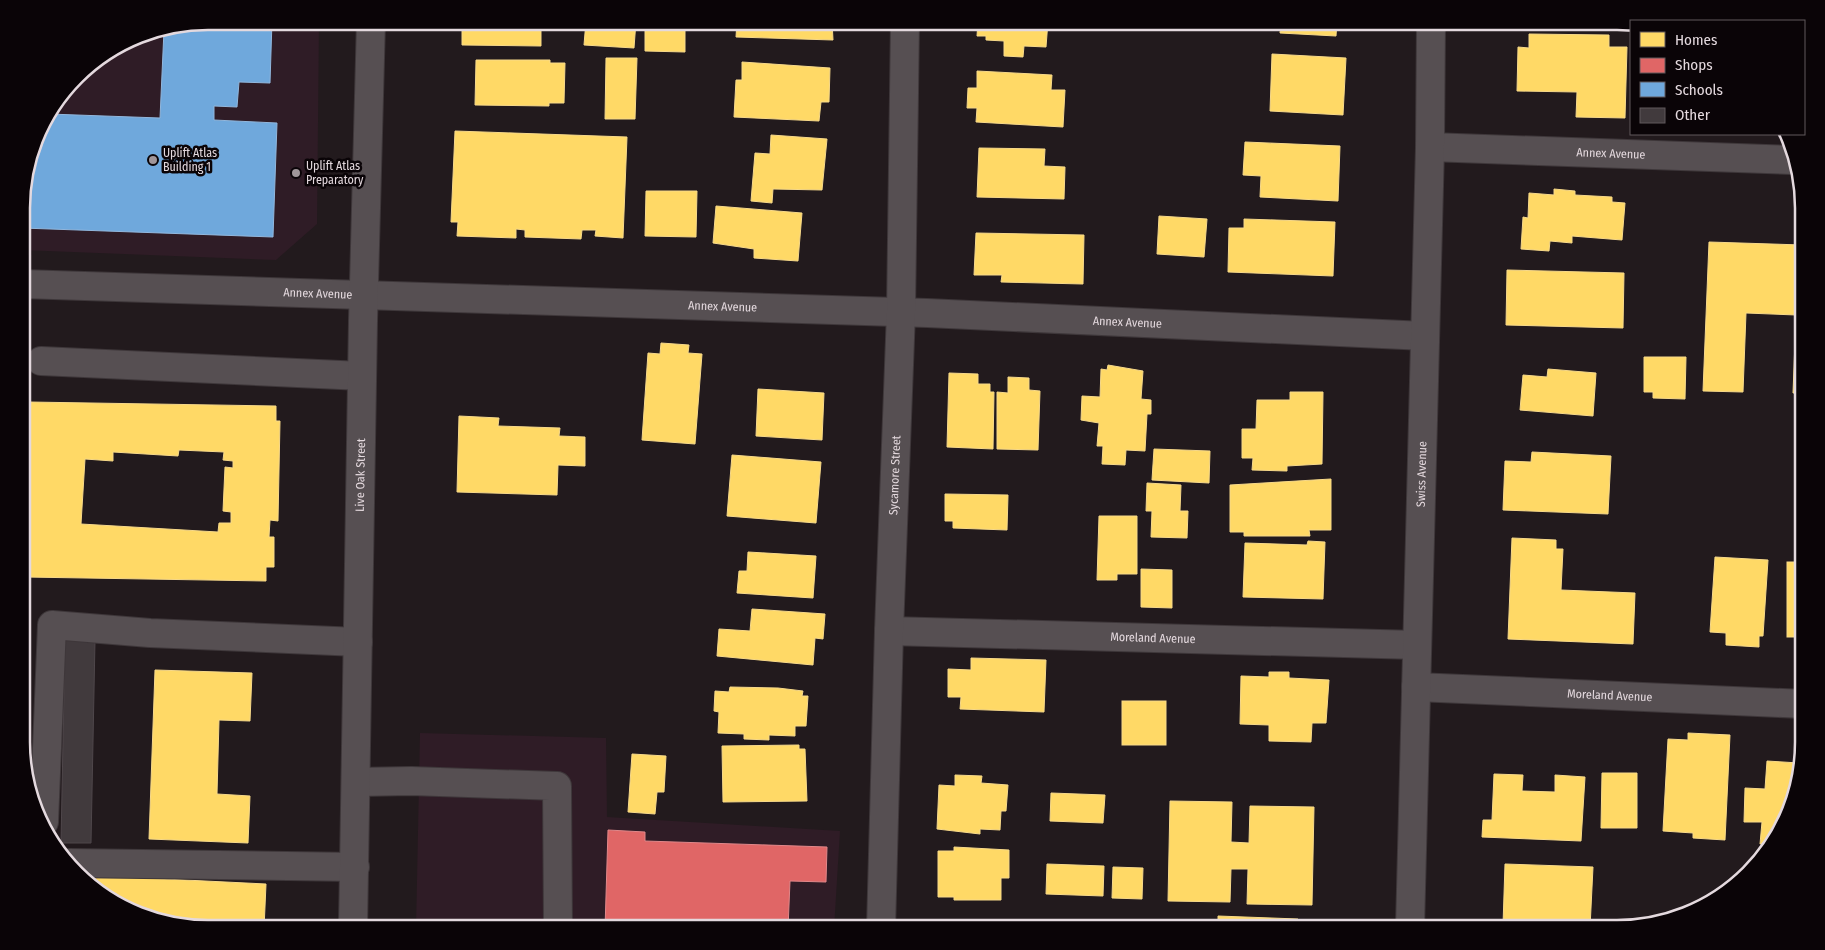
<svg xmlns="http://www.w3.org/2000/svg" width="1825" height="950" font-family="'Fira Sans Condensed',sans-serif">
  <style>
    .built { fill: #2f1c26 }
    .homes { fill: #ffd966; stroke: #f7d98a; fill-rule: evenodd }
    .shops { fill: #e06666; stroke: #e1888a }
    .schools { fill: #6fa8dc; stroke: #92b7dd }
    .building { fill: #413a3d; stroke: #4f474b }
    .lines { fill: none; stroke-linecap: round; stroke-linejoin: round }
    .minor-casing { stroke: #3e373a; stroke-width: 30 }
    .minor { stroke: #564f52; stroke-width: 28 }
    .poi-dot { fill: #a0969a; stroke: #0a0407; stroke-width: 2 }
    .labels { text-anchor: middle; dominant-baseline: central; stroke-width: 5; stroke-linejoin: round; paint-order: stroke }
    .poi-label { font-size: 12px; fill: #e4d9de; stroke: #0a0407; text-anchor: start }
    .street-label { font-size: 12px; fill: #e4d9de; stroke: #0a0407 }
    .rim { fill: none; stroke: #e4d9de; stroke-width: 2.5 }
  </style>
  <rect width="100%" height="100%" fill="#221a1d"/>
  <g class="built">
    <polygon points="272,21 319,21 317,224 276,260 22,250 22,228 273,237 277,123 214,120 214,106 237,107 239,82 270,83"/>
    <polygon points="164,30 160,118 49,114 85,68 137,35"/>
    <polygon points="420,733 606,738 607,817 840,831 834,929 416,929"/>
  </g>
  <g class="homes">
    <polygon points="462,21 541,21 541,46 462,45"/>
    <polygon points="586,21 636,21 634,48 584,45"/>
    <polygon points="645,21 685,21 685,52 645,51"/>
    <polygon points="737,21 832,21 833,40 736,37"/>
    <polygon points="978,21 1048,21 1046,47 1024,46 1023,57 1004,56 1004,41 986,40 986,36 977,36"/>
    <polygon points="1281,21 1337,21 1336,36 1280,33"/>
    <polygon points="1529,34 1609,35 1609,47 1627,47 1625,118 1576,117 1577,92 1517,91 1518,47 1529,48"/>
    <polygon points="1272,54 1346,58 1343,115 1270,111"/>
    <polygon points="606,58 637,58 635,119 605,119"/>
    <polygon points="476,60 550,60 550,63 565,63 564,103 549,103 549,106 475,105"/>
    <polygon points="742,62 830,68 829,102 821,102 819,121 734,117 736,80 742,80"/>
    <polygon points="977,71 1052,75 1051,90 1065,90 1063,127 976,122 977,108 967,108 968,88 977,88"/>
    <polygon points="455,131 627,137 623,238 595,236 596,230 582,230 581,239 525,237 525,230 516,229 516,238 457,236 458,222 451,222"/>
    <polygon points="771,135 827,139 822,190 773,189 772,203 751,201 755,153 770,154"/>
    <polygon points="1245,142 1340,146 1338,201 1260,197 1261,176 1243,175"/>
    <polygon points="979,148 1045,149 1044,166 1065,167 1064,199 977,197"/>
    <polygon points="1554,189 1575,191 1575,195 1612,197 1612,202 1625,203 1622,240 1572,236 1572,243 1550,241 1549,251 1521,249 1523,217 1528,218 1529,193 1554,195"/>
    <polygon points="646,191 697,191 696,237 645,236"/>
    <polygon points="716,206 802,213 798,261 754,258 754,249 713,243"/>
    <polygon points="1159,216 1207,219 1204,257 1157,254"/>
    <polygon points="1244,219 1335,222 1333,276 1228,272 1229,228 1244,228"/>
    <polygon points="976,233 1084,235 1083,284 1001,282 1002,275 974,275"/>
    <polygon points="1709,242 1802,245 1803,393 1793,393 1796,315 1746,313 1743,392 1703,391"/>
    <polygon points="1507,270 1624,273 1623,328 1506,325"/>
    <polygon points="661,343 689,345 688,353 702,354 695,444 642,440 648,353 660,354"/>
    <polygon points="1644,357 1686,357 1685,399 1653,398 1653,392 1644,392"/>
    <polygon points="1108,365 1143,371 1141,399 1151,400 1151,414 1147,414 1145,451 1126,450 1125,465 1102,464 1103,446 1097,446 1099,423 1081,420 1082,396 1100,397 1101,369 1107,370"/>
    <polygon points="1548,369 1596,373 1593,416 1520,410 1523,375 1547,377"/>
    <polygon points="949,373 978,374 978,384 990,384 990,392 994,392 993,449 947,447"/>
    <polygon points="1008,377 1029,378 1029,390 1040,391 1038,450 997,449 997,392 1008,393"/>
    <polygon points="758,389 824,393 822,440 756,436"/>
    <polygon points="1290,392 1323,392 1322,464 1287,466 1287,471 1252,470 1253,458 1242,458 1242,429 1256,429 1257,400 1290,400"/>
    <path d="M 29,402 L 276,406 L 276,421 L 280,421 L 278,521 L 270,520 L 269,537 L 274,537 L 274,567 L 266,567 L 266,581 L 25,577 ZM 179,450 L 224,452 L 223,460 L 233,461 L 233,468 L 225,467 L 223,511 L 231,512 L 231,523 L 219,523 L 218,532 L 81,524 L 85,459 L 113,461 L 113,452 L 178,456 Z"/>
    <polygon points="459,416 499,418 498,426 560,428 559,436 585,437 585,466 558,465 557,495 457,492"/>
    <polygon points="1154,449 1210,451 1209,483 1152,480"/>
    <polygon points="1532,452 1611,456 1608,514 1503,510 1505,461 1531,462"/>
    <polygon points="732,455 821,462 816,523 727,516"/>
    <polygon points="1331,479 1331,530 1309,530 1310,536 1244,536 1244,532 1230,532 1230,485"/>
    <polygon points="1147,483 1181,485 1180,511 1188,511 1187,538 1151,537 1152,511 1146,511"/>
    <polygon points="945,494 1008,495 1007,530 953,528 953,521 945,521"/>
    <polygon points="1099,516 1137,516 1137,574 1117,574 1117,580 1097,580"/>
    <polygon points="1512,538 1556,540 1556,549 1563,549 1561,590 1635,593 1633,644 1508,639"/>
    <polygon points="1308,541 1325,542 1323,599 1243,597 1245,543 1307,545"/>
    <polygon points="748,552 816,556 813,598 737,593 739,571 747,571"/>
    <polygon points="1715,557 1768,560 1763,636 1759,636 1759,647 1726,645 1726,633 1710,632"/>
    <rect x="1787" y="562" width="16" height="75"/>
    <polygon points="1141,569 1172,570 1172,608 1141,607"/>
    <polygon points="752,609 825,614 823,639 815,638 813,665 717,656 719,629 750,631"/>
    <polygon points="971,658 1046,660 1044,712 960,709 961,697 948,697 948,669 971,670"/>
    <polygon points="155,670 252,673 250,721 219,720 217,794 250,796 248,843 149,839"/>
    <polygon points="1269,672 1289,672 1289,678 1329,680 1326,723 1312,723 1311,742 1269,741 1269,725 1240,724 1241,676 1269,677"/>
    <polygon points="730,687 778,688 803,691 802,696 808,696 806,726 795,726 795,736 769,735 769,740 744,739 744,734 718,733 719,712 714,711 715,691 729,692"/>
    <rect x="1122" y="701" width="44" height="44"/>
    <polygon points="1688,733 1730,735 1725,840 1693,838 1693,833 1663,831 1668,739 1688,740"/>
    <polygon points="799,745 799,749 805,749 807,801 723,802 722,746"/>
    <polygon points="632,754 666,756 664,792 657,792 655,814 628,812"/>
    <polygon points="1767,761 1799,763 1784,825 1771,844 1760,844 1762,822 1744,822 1745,788 1765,789"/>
    <polygon points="1602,773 1637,773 1637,828 1601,828"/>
    <polygon points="1494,774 1523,775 1522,791 1555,792 1555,775 1585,777 1581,841 1482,837 1483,820 1492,820"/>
    <polygon points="955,775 982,776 981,783 1008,785 1006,811 1001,811 1000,830 980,829 980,834 937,829 939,785 955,786"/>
    <polygon points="1051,793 1105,795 1103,823 1050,821"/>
    <polygon points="1170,801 1232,802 1231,842 1249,843 1250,806 1314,807 1312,905 1247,904 1248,869 1231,869 1230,902 1168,901"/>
    <polygon points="954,847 1009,850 1009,878 1001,878 1001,900 954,900 954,897 938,897 938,851 954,851"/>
    <polygon points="1047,864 1104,866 1103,896 1046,894"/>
    <polygon points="1505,864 1593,867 1590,928 1503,925"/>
    <polygon points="1113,867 1143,868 1142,899 1112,898"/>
    <polygon points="83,875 266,884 264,929 208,929 125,909"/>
    <polygon points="1218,916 1298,919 1298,928 1205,928 1205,921 1218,922"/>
    <polygon points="938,923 1034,929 938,929"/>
  </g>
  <polygon class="shops" points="608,830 645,832 645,841 827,847 826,882 790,881 788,929 605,929"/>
  <polygon class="schools" points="208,21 272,21 270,83 239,82 237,107 214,106 214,120 277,123 273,237 22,228 22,196 41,125 49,114 160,118 164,30"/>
  <g class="building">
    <polygon points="65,640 95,640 91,843 61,843"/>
    <polygon points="23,646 25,646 23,768"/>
  </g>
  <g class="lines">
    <defs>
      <g id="minor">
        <path id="s1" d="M 1430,147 L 1793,160"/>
        <path id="s2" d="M 22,284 L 927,313 L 1425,336"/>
        <polyline points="41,361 362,376"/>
        <path id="s3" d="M 889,631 L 1417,645"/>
        <path id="s4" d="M 1416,687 L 1804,704"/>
        <polyline points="356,782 411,781 557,786 558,929"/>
        <polyline points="44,822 52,625 150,633 358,642"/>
        <polyline points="69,863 355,867"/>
        <path id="s5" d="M 1410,928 L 1430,147 L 1431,21"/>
        <path id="s6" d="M 353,929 L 363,321 L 371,21"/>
        <path id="s7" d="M 881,929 L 889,631 L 901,312 L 905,21"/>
      </g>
    </defs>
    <use href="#minor" class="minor-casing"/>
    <use href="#minor" class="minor"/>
  </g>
  <g class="poi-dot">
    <circle cx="153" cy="160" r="5"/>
    <circle cx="296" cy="173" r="5"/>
  </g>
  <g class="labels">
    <g class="poi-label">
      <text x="163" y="153">Uplift Atlas<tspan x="163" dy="14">Building 1</tspan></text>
      <text x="306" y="166">Uplift Atlas<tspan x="306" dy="14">Preparatory</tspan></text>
    </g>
    <g class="street-label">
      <text stroke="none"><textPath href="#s1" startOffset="181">Annex Avenue</textPath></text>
      <text stroke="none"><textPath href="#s2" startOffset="296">Annex Avenue</textPath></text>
      <text stroke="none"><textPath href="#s2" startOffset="701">Annex Avenue</textPath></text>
      <text stroke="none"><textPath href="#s2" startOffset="1106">Annex Avenue</textPath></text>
      <text stroke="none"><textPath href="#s6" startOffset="454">Live Oak Street</textPath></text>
      <text stroke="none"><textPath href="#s7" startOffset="454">Sycamore Street</textPath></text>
      <text stroke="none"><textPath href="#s5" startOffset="454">Swiss Avenue</textPath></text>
      <text stroke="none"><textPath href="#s3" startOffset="264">Moreland Avenue</textPath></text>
      <text stroke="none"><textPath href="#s4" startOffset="194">Moreland Avenue</textPath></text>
    </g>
  </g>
  <path d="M0 0H1825V950H0ZM208 30H1617A178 178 0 0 1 1795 208V742A178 178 0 0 1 1617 920H208A178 178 0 0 1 30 742V208A178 178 0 0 1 208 30Z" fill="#0a0407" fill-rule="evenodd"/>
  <path class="rim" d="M208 30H1617A178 178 0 0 1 1795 208V742A178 178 0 0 1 1617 920H208A178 178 0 0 1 30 742V208A178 178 0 0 1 208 30Z"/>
  <rect x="1630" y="20" width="175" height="115" fill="#0a0407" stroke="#61595d"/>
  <rect x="1640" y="32" width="25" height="15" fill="#ffd966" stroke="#61595d"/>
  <text x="1675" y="45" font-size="15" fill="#e4d9de">Homes</text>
  <rect x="1640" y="58" width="25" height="15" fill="#e06666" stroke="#61595d"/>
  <text x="1675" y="70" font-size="15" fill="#e4d9de">Shops</text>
  <rect x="1640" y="82" width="25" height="15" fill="#6fa8dc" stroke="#61595d"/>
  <text x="1675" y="95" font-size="15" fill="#e4d9de">Schools</text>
  <rect x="1640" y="108" width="25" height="15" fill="#413a3d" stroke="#61595d"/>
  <text x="1675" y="120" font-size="15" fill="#e4d9de">Other</text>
</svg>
